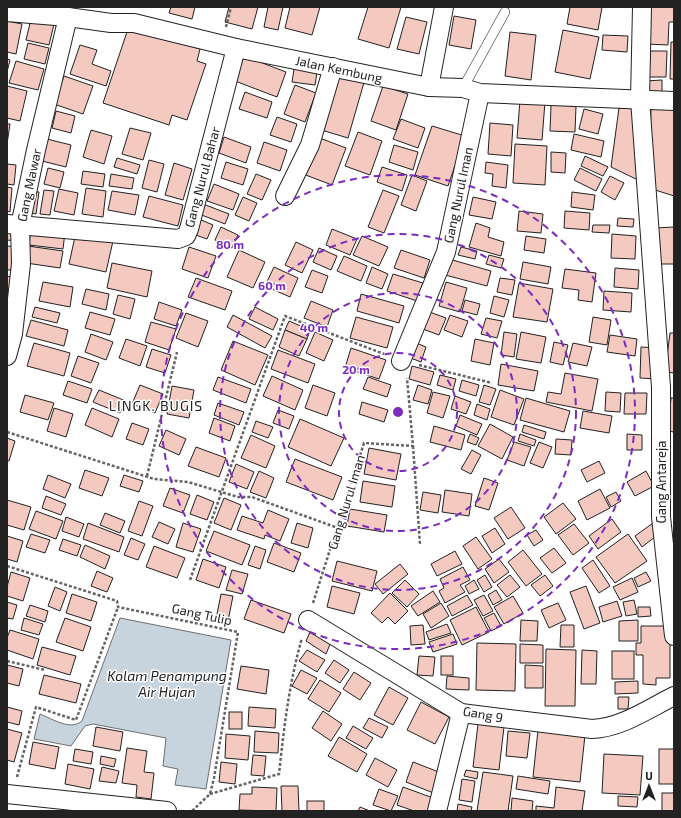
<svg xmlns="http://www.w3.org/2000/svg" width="681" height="818" font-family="'Exo 2',sans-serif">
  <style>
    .water { fill: #c7d3dd; stroke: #6f6f6f }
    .building { fill: #f3c9c0; stroke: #222 }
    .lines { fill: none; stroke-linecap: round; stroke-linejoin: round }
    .service-casing { stroke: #222; stroke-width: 10 }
    .minor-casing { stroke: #222; stroke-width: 20 }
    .path { stroke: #646464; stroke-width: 2.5; stroke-dasharray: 3 2; stroke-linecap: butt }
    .service { stroke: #fff; stroke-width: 9 }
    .minor { stroke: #fff; stroke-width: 18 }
    .ring { fill: none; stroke: #7b2cbf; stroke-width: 2; stroke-dasharray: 7 5 }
    .labels { text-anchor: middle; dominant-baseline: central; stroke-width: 3; stroke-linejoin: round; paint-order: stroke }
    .street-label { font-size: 13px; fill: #222; stroke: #fff }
    .neighbourhood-label { font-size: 14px; letter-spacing: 1px; fill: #222; stroke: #fff }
    .water-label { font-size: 14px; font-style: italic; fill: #222; stroke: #fff }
    .centre { fill: #7b2cbf; stroke: #fff; stroke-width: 2 }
    .ring-label { font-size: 12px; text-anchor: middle; font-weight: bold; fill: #7b2cbf; stroke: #fff; stroke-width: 3; stroke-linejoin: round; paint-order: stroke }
  </style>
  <rect width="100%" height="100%" fill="#fff"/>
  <path class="water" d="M 120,618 L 231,640 L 206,789 L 175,785 L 178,769 L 163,766 L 166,738 L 93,724 L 85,726 L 71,746 L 34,739 L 40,714 C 53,719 70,731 82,721 Z"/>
  <g class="building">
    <polygon points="171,7 195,7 192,19 169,13"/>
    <polygon points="229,7 258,7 252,29 225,22"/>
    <polygon points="268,7 283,7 278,30 264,27"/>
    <polygon points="290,7 320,7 312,35 285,28"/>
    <polygon points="368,7 401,7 389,48 358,39"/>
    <polygon points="570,7 602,7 598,30 567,24"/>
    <polygon points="647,7 674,7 674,22 669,22 668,45 646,44"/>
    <polygon points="454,16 476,20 471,49 449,45"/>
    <polygon points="406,17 427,22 419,54 397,49"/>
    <polygon points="31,19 54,24 49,45 26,40"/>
    <polygon points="7,21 22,24 16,54 7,52"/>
    <polygon points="129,26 200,49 197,61 206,64 187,120 172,115 169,125 103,103"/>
    <polygon points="563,30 599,37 590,79 555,72"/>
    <polygon points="510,32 536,35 531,80 505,76"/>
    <polygon points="603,35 628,36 627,52 602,50"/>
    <polygon points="671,42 674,42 674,79 670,79"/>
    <polygon points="28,43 49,48 45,64 24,59"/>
    <polygon points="80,45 97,50 92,64 111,71 106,86 70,74"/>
    <polygon points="646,51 667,51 666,77 645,77"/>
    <polygon points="244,56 286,72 277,97 235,81"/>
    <polygon points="7,59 10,60 7,72"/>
    <polygon points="16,61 44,69 38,90 9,83"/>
    <polygon points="295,63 318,66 315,85 292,82"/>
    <polygon points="336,70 365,79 348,138 318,129"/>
    <polygon points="64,76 93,86 83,114 54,104"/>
    <polygon points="662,80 662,94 652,94 645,86 645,81"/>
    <polygon points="295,85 316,93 305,122 284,114"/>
    <polygon points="7,86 27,91 20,121 7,118"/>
    <polygon points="383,86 408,94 396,130 371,121"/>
    <polygon points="245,92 272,102 267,118 239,109"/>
    <polygon points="520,100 545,102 542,140 517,138"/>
    <polygon points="551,105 576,106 575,132 550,131"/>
    <polygon points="619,108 639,109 638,180 611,167"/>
    <polygon points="651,108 674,109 674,196 649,188"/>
    <polygon points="584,109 603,114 598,134 579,129"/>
    <polygon points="56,111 75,116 71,133 52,128"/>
    <polygon points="277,117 297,124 291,142 270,135"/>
    <polygon points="401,119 425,128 418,148 393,139"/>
    <polygon points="490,123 513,125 511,156 488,154"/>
    <polygon points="7,124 10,124 7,144"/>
    <polygon points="432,126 465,136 448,186 415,175"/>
    <polygon points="130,128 151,133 143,160 122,154"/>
    <polygon points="91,130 112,136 104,164 83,157"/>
    <polygon points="358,132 382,141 370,175 345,166"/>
    <polygon points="574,134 604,141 601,157 571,150"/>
    <polygon points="224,137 251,147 246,163 219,153"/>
    <polygon points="317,137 346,148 332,185 303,174"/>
    <polygon points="47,139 71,145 66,167 42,161"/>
    <polygon points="264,142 287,150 280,171 257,163"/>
    <polygon points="515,144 547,146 545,185 513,183"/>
    <polygon points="394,145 418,152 413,170 389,162"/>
    <polygon points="551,152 566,153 565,173 551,172"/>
    <polygon points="585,156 608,167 603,176 581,166"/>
    <polygon points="117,158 140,165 137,174 114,167"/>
    <polygon points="149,160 164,164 157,192 142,188"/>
    <polygon points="226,162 248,169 243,185 221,178"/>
    <polygon points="486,162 508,165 506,188 492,186 493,174 485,173"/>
    <polygon points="174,163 192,169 183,200 165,195"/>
    <polygon points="7,164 16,165 14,185 7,184"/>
    <polygon points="382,167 407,175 402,191 377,182"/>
    <polygon points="48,168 64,172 60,188 44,184"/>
    <polygon points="580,168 602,179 596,191 574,180"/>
    <polygon points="83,171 105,174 103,187 81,184"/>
    <polygon points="111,174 134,178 132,189 109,186"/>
    <polygon points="256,174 271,180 262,200 247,194"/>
    <polygon points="412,175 427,181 416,211 401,205"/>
    <polygon points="610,176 624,183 615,200 601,192"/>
    <polygon points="214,184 239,194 233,210 207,201"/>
    <polygon points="7,187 12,188 10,212 7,211"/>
    <polygon points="86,188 106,191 103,217 82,214"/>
    <polygon points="59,189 78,193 74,215 54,211"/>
    <polygon points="44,190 54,191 50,215 40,214"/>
    <polygon points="383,190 399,196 384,233 368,227"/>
    <polygon points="31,191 39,192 36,214 27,212"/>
    <polygon points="112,191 139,195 135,215 108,210"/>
    <polygon points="572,192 595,195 593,210 571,207"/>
    <polygon points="149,196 183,205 178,226 143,217"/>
    <polygon points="243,197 257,203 249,221 235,215"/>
    <polygon points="473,197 496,202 492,219 469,215"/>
    <polygon points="203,204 229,214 225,224 199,214"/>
    <polygon points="519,211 543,214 541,233 517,231"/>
    <polygon points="565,211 590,213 589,230 564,228"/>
    <polygon points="618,218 634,219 633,227 617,226"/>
    <polygon points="199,219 213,225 207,239 193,234"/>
    <polygon points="476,223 490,228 488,237 504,242 501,256 469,247"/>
    <polygon points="593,225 610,225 609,233 592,232"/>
    <polygon points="7,227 16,241 7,240"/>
    <polygon points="221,227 238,235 232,248 215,240"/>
    <polygon points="674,227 674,264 657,264 655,228"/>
    <polygon points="31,228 65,232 63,249 29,245"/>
    <polygon points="332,229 357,239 350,255 326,245"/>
    <polygon points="76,232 113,241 106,272 69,264"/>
    <polygon points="612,234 636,236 635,259 611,258"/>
    <polygon points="362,236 388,247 379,266 353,255"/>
    <polygon points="526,236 546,239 544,253 524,250"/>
    <polygon points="296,242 313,250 302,273 285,265"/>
    <polygon points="7,246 17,247 15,270 7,270"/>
    <polygon points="28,246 63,251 60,268 26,263"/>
    <polygon points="189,247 216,256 208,278 182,269"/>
    <polygon points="461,247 477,251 475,259 458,255"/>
    <polygon points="319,248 337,256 331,270 313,262"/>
    <polygon points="239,250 265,262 253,288 227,277"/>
    <polygon points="401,250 430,260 424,278 394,268"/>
    <polygon points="489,255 504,259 501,268 486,264"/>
    <polygon points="344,256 367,266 361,281 337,271"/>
    <polygon points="449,259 491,271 487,286 445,275"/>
    <polygon points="523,262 551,267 548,284 520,279"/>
    <polygon points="112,263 152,271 147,297 107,288"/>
    <polygon points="274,267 298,278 290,297 265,286"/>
    <polygon points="372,267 388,274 382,289 366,283"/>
    <polygon points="615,268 639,270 638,289 614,287"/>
    <polygon points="565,269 596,273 592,302 578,300 579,290 562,288"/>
    <polygon points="312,270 328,276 322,293 305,287"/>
    <polygon points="393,274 423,283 417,301 387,291"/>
    <polygon points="7,276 11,277 9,292 7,292"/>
    <polygon points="196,278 232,291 225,310 188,297"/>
    <polygon points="500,278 515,280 512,295 497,292"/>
    <polygon points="43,282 73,287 70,307 39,301"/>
    <polygon points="446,282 467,288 460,312 439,306"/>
    <polygon points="519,283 553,289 547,322 513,317"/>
    <polygon points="86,289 109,294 106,310 82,304"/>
    <polygon points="604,291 632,293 631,312 603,310"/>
    <polygon points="361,294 404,306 399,323 357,311"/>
    <polygon points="118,295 135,299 130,319 113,314"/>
    <polygon points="494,296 509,300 504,317 490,313"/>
    <polygon points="465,300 480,304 477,315 462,311"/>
    <polygon points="311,301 333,310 327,327 304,318"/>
    <polygon points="159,302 182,310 176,326 154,319"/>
    <polygon points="35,307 60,313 57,323 32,317"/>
    <polygon points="255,307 278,319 273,330 249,319"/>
    <polygon points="427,311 446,318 439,335 420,328"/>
    <polygon points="90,312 115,319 110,335 85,328"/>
    <polygon points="186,313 208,321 198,347 176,338"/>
    <polygon points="233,315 272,336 265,348 227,327"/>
    <polygon points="450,315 468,321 462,337 444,330"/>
    <polygon points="356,317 393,327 387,348 350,338"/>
    <polygon points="593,317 611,320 607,345 589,342"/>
    <polygon points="486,318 502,321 497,338 481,334"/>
    <polygon points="31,320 68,330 64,346 26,336"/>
    <polygon points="289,321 310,330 307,339 285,330"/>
    <polygon points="151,322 176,329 169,350 145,342"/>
    <polygon points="285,330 307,339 299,356 279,347"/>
    <polygon points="315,332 333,340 324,361 306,353"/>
    <polygon points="504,332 517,334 514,357 501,355"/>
    <polygon points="521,332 546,337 541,363 516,359"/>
    <polygon points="670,333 674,333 674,373 665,372"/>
    <polygon points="91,334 113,342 106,360 85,352"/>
    <polygon points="610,335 637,339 635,356 607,352"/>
    <polygon points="126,339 147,346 140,366 119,358"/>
    <polygon points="475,339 494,343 490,365 471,361"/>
    <polygon points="233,341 268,355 255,385 221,370"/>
    <polygon points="414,342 426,347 421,362 408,357"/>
    <polygon points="554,342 568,345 563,365 550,362"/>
    <polygon points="34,343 70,353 64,376 27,366"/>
    <polygon points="573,343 592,347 587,366 568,362"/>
    <polygon points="641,347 658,348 657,379 640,378"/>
    <polygon points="351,348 386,360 379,379 345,368"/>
    <polygon points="152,349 171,355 165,373 146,367"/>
    <polygon points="278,350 315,364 308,383 271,369"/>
    <polygon points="78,356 99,363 91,383 71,376"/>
    <polygon points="501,364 538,371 534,391 498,385"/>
    <polygon points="412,366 434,372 430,385 409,379"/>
    <polygon points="565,373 598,379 592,411 546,402 548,392 561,394"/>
    <polygon points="440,375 456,379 453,390 437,385"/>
    <polygon points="272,376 303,390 295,410 263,396"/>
    <polygon points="218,377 251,389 246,403 213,390"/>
    <polygon points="368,377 391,385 387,397 363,389"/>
    <polygon points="462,380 479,385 476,396 459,391"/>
    <polygon points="68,381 92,389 87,403 63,395"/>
    <polygon points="140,385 163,394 155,413 132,404"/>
    <polygon points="313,385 335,393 327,416 305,408"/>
    <polygon points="418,385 432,390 428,404 413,400"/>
    <polygon points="484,385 496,389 490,405 479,402"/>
    <polygon points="172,386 194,390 189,418 167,414"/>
    <polygon points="99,390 126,401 120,413 93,402"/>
    <polygon points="500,390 524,399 514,425 491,417"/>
    <polygon points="433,392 450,396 443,418 427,413"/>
    <polygon points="606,392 621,393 620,412 605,411"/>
    <polygon points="625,393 647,393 646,414 624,414"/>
    <polygon points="25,395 54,403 48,420 20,412"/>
    <polygon points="455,396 471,402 466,414 451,409"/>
    <polygon points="526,398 570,411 564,432 520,420"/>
    <polygon points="671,398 674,398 674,432 668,431"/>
    <polygon points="362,402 388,410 384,422 359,414"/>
    <polygon points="218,403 244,412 239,425 214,415"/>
    <polygon points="477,404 490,409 487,420 474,415"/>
    <polygon points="54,408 73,414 66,437 47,431"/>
    <polygon points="92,408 119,419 112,437 85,425"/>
    <polygon points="278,410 294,416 289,429 273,423"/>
    <polygon points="583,411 612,416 609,433 580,428"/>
    <polygon points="460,415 482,424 477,435 456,426"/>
    <polygon points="214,418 235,426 230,441 209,433"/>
    <polygon points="300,419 344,438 331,466 288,447"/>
    <polygon points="256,421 273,427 268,438 252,432"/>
    <polygon points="132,423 149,429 143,445 126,439"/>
    <polygon points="490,424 513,437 502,459 478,446"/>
    <polygon points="524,425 546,432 544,439 522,432"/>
    <polygon points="434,426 465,435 461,450 430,442"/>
    <polygon points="166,430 186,439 179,455 159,446"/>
    <polygon points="470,434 479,438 476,445 467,442"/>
    <polygon points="520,434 536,440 534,446 518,441"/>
    <polygon points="627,434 642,435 642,450 627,450"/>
    <polygon points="251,435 275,446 266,468 241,458"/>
    <polygon points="7,438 15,441 9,461 7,460"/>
    <polygon points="556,439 572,440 571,455 555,454"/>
    <polygon points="514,442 531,447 524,466 507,460"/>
    <polygon points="539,442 552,447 543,468 530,463"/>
    <polygon points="196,447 226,458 219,477 188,466"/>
    <polygon points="369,448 401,454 396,480 364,474"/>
    <polygon points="472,450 481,455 471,474 461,469"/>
    <polygon points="295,459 342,477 333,500 286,482"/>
    <polygon points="599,461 605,473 587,482 581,470"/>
    <polygon points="236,464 254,472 247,489 229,482"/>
    <polygon points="85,470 109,478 102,496 79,488"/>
    <polygon points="259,471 274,478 266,498 250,492"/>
    <polygon points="646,471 654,486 635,496 627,482"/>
    <polygon points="48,475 71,484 65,498 43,489"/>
    <polygon points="124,475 143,481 139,492 120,486"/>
    <polygon points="484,478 498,483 489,510 475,506"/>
    <polygon points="363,481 395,486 392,507 360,502"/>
    <polygon points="170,488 190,495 183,513 163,506"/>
    <polygon points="600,489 610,508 587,520 578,501"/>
    <polygon points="445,490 472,494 469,516 442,512"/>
    <polygon points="423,492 441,495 438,513 420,510"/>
    <polygon points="616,492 621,501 611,507 606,497"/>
    <polygon points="197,495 214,502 207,520 190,514"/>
    <polygon points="46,496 66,504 61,515 42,508"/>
    <polygon points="224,498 241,505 231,530 214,523"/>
    <polygon points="7,500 31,507 24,530 7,525"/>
    <polygon points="139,501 153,506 142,536 128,531"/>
    <polygon points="563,503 576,519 556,534 544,517"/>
    <polygon points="511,507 525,528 508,539 494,518"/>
    <polygon points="350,509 387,515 384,532 347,526"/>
    <polygon points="268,510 289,519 280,541 265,535 264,539 237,530 242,516 263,523"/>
    <polygon points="36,511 63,521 56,539 29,529"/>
    <polygon points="105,513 125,521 120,533 100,525"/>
    <polygon points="66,517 84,524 79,537 62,531"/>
    <polygon points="612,519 621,532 598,549 589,536"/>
    <polygon points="159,522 175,529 168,544 152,537"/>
    <polygon points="88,523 124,537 119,552 83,539"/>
    <polygon points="183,523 201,529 193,552 176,547"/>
    <polygon points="297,523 313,528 308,548 291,543"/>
    <polygon points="653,523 660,533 642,547 635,536"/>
    <polygon points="574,524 589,543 573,555 558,535"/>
    <polygon points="495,528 505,544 492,553 482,536"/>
    <polygon points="536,530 543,540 534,546 527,535"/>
    <polygon points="214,531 250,545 242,565 206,551"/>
    <polygon points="31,534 50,540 45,553 26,547"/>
    <polygon points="628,534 647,561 615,583 596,557"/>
    <polygon points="7,536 23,541 17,562 7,559"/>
    <polygon points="476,537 492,559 478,569 463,546"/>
    <polygon points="131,538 145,544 138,560 124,555"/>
    <polygon points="63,539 81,545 77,556 59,550"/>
    <polygon points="274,543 301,553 294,572 267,562"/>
    <polygon points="85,545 110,556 105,569 80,557"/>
    <polygon points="154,546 185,558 177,578 146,567"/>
    <polygon points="255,546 266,550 260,569 248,565"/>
    <polygon points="554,548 566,563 552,573 540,558"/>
    <polygon points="523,550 542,574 526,586 508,562"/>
    <polygon points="455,551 462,564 437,576 431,564"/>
    <polygon points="203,559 226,567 219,588 196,580"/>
    <polygon points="499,559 509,572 494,583 485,569"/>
    <polygon points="593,560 610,586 599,593 582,568"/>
    <polygon points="337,561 377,571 372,591 332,581"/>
    <polygon points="400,564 408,574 383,594 375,584"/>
    <polygon points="463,567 470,580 460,585 465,592 445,603 439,591 444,588 440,579"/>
    <polygon points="232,570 248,574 242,594 226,590"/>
    <polygon points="97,571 113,578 107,592 91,586"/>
    <polygon points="11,572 30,578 23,601 7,596 7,587"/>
    <polygon points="646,572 651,581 638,587 634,578"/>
    <polygon points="485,575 492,587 484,592 477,580"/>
    <polygon points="510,575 520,587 507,597 497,585"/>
    <polygon points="545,575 553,586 540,596 531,585"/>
    <polygon points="632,578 638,592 620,600 613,587"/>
    <polygon points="405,580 419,594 407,607 392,593"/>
    <polygon points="474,580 479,589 469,594 465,586"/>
    <polygon points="332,586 360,593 354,614 327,607"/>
    <polygon points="586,586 600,623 584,629 570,592"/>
    <polygon points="55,587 67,592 60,611 48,606"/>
    <polygon points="496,590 502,600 493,605 488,595"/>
    <polygon points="433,591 440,602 418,616 411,606"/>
    <polygon points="390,593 408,611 395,624 388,617 382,623 371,613"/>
    <polygon points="72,594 97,602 91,621 66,613"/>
    <polygon points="221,594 233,596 228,621 216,619"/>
    <polygon points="467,595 473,605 452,616 447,606"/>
    <polygon points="484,595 493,611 483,616 474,600"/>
    <polygon points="513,596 523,613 504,624 494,607"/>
    <polygon points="251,600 291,614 284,633 244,619"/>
    <polygon points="634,600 637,614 626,616 623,602"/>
    <polygon points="617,601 622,616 603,622 599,607"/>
    <polygon points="7,602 17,605 13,619 7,618"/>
    <polygon points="441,603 449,616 431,628 423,614"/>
    <polygon points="558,603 566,620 549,628 541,610"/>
    <polygon points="30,605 48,611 45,622 26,616"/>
    <polygon points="476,607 489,632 462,645 450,620"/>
    <polygon points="638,607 650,607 651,616 638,617"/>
    <polygon points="494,613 501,626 491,631 484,618"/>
    <polygon points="24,618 43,624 39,635 21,630"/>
    <polygon points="65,618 91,627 83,651 56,642"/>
    <polygon points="521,620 538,621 537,641 520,641"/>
    <polygon points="638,620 638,641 619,641 619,621"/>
    <polygon points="447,624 451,633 429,640 426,632"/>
    <polygon points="423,625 425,644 411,645 410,626"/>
    <polygon points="561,625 574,625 574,647 560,647"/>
    <polygon points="641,626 670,626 670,678 656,678 656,685 643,684 643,655 636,655 636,643 641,643"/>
    <polygon points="10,630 39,639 33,659 7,650 7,638"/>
    <polygon points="311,630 331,642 326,654 306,641"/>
    <polygon points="453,634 457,644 433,652 429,642"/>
    <polygon points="477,643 516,644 515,691 476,690"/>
    <polygon points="520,644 543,645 543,663 520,663"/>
    <polygon points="42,647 76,656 70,675 37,665"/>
    <polygon points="546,649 576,650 575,706 545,706"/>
    <polygon points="307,650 325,660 317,672 299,661"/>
    <polygon points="582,650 597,651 596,684 581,684"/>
    <rect x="612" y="651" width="22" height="28"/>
    <polygon points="419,656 435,657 433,676 417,675"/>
    <rect x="441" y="656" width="12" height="19"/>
    <polygon points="334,660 349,670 340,683 325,673"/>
    <polygon points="7,665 23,669 19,686 7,683"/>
    <polygon points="525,665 543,666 543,688 525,688"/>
    <polygon points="241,666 269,670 266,694 237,689"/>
    <polygon points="301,670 317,678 307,694 292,686"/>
    <polygon points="354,672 371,683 360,700 343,689"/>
    <polygon points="44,675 81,684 76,703 39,694"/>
    <polygon points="447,676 469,678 469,690 446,689"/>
    <polygon points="320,680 341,693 329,712 308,699"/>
    <polygon points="638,681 638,693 615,694 615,682"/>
    <polygon points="389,687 408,698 393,725 374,715"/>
    <polygon points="618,697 629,697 628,709 618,709"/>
    <polygon points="421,702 449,717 435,744 407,730"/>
    <polygon points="7,707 22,711 19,725 7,722"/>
    <polygon points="249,707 276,709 275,728 248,726"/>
    <polygon points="323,711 342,724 331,741 312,728"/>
    <rect x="229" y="712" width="13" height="17"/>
    <polygon points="369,718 388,727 382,738 363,728"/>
    <polygon points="478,724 504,727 499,770 473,767"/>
    <polygon points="353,726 373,738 366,749 346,738"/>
    <polygon points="96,727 123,732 120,751 93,746"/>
    <polygon points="7,729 22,733 14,762 7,760"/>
    <polygon points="538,730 585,735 580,782 533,777"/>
    <polygon points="255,731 279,733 278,753 254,752"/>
    <polygon points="508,731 530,733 527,758 506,756"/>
    <polygon points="226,734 250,736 248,760 225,758"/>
    <polygon points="339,737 367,754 357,772 328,756"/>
    <polygon points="33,742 59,747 55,769 29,764"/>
    <polygon points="127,748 147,751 144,772 154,773 151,799 136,797 137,785 122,783"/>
    <polygon points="75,749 93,752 91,764 73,761"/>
    <rect x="659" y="749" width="15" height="35"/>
    <polygon points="604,754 643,756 640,795 602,793"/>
    <polygon points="253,755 266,756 264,776 251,775"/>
    <polygon points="101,756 116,759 114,767 100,764"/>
    <polygon points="375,758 397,770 388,787 366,775"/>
    <polygon points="221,762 237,764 235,784 219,782"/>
    <polygon points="413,762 444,774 436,794 406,782"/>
    <polygon points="68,764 94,769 90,789 65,784"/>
    <polygon points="102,767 119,771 116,783 99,781"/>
    <polygon points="466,770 478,772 477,779 464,776"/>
    <polygon points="483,772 513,776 508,811 477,811"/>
    <polygon points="518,776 550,781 548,794 516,789"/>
    <polygon points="462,779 475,781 472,802 459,800"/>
    <polygon points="281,786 298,786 299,811 282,811"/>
    <polygon points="252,787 277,788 276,811 239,810 240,794 252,794"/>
    <polygon points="403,787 436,799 431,811 414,811 397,805"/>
    <polygon points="556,787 585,791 582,811 536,811 536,806 554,808"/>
    <polygon points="379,789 398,796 391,811 373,805"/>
    <rect x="662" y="793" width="12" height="18"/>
    <polygon points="618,796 638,797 637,807 618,806"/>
    <polygon points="512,798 533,801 532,811 511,811"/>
    <rect x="307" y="801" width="17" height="10"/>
    <polygon points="458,804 472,807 471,811 457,811"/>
    <polygon points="360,807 370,811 358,811"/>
  </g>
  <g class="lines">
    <defs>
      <polyline id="service" points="463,88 505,12"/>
      <g id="minor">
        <polyline points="642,7 640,99 661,387 661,517 674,636"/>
        <polyline points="7,12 68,17 111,23 134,23 236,48 429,87 463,88 480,93 674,101"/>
        <polyline points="429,87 444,7"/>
        <polyline points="285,196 310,145 333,67"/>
        <polyline points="7,224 178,239 186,236 189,229 236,48"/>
        <polyline points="7,356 13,334 21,264 20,226 36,150 68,17"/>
        <polyline points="401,361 446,252 480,93"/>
        <path d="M 308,620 L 461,713 L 592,729 C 621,728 648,709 674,696"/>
        <polyline points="7,794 167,811"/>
        <polyline points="437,811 461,713"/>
      </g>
    </defs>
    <use href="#service" class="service-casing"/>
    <use href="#minor" class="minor-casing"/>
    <g class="path">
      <polyline points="226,27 231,7"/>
      <polyline points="419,365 492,383"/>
      <polyline points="7,432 154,479 188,482 238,497 252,497 338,528"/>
      <polyline points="413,446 420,544"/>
      <polyline points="147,476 177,352"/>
      <polyline points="7,566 117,601 118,607 238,632 214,778 210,794 192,811"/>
      <polyline points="190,580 285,316 384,354"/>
      <polyline points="313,603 364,443 413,446 407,378"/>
      <polyline points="7,661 45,670"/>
      <polyline points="17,777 36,707 76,720 118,607"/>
      <path d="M 210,794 L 279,774 C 284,728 289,683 302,638"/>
    </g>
    <use href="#service" class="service"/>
    <use href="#minor" class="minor"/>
  </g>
  <g class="ring">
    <circle cx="398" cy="412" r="59"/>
    <circle cx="398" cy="412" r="119"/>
    <circle cx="398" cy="412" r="178"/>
    <circle cx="398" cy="412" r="237"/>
  </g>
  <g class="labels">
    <g class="street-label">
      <text transform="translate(339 69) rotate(12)">Jalan Kembung</text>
      <text transform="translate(202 177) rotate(-75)">Gang Nurul Bahar</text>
      <text transform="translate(29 185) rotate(-78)">Gang Mawar</text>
      <text transform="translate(458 195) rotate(-78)">Gang Nurul Iman</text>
      <text transform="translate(661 482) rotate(-90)">Gang Antareja</text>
      <text transform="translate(346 502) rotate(-73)">Gang Nurul Iman</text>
      <text transform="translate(202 614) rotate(12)">Gang Tulip</text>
      <text transform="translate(483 714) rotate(10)">Gang 9</text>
    </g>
    <g class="neighbourhood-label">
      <text x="156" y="405">LINGK. BUGIS</text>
    </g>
    <g class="water-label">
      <text x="167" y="675">Kolam Penampung<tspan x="167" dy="16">Air Hujan</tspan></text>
    </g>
  </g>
  <circle cx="398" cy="412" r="6" class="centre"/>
  <g class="ring-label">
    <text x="230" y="249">80 m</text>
    <text x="272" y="290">60 m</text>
    <text x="314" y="332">40 m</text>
    <text x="356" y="374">20 m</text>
  </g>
  <rect width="681" height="818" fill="none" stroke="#222222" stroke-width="16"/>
  <g transform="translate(649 786)" stroke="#ffffff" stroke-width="3" paint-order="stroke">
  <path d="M0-3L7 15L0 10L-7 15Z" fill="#222222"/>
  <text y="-6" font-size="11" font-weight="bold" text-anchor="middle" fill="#222222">U</text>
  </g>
</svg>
